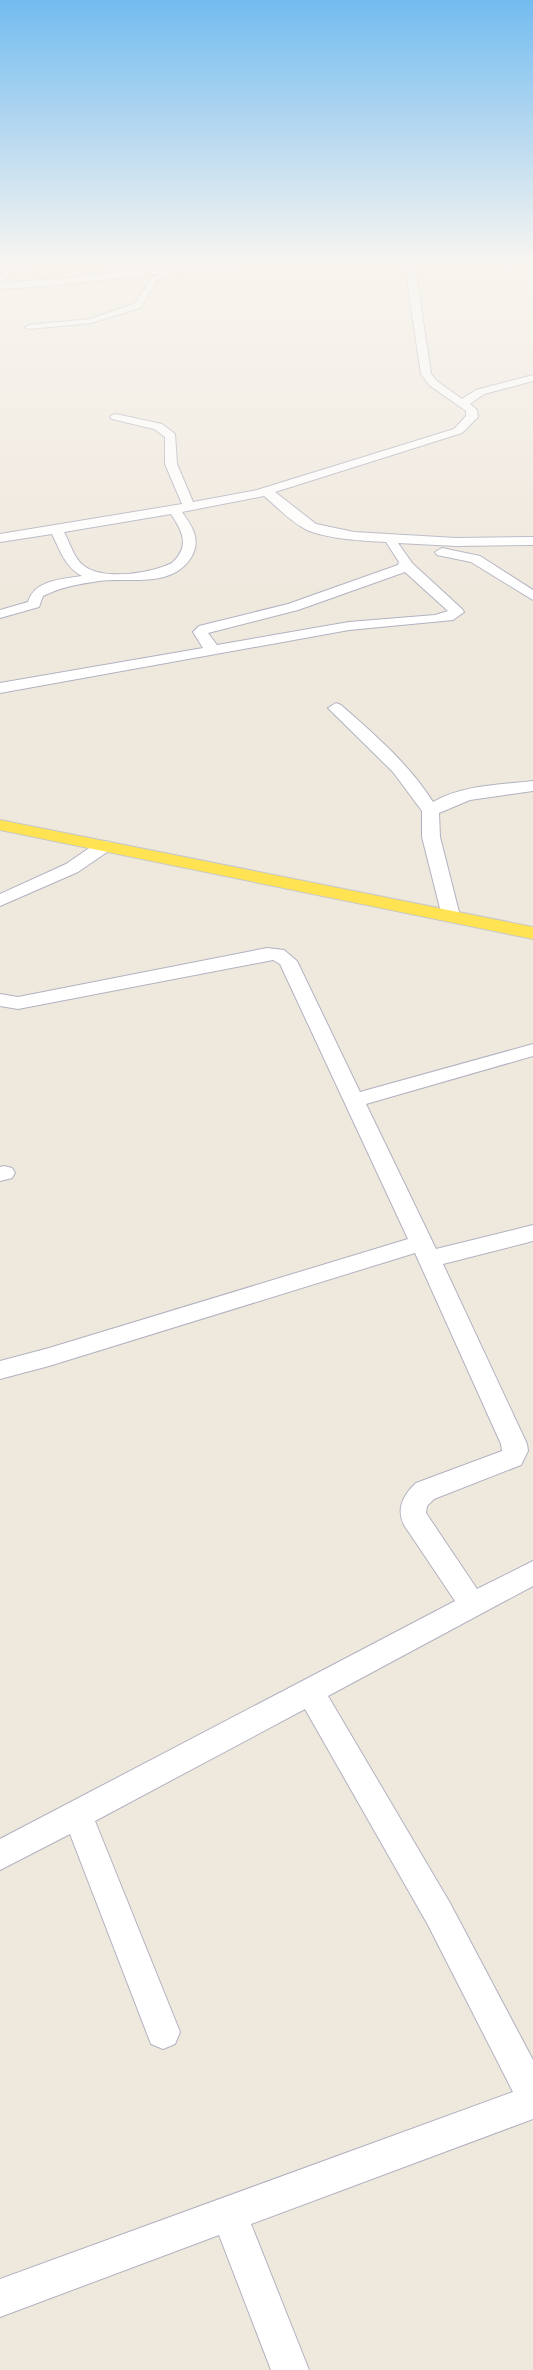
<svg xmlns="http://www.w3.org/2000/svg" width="533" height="2370" font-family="'PT Sans',sans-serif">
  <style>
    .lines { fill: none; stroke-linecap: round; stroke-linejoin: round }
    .service-casing { stroke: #b1b2c1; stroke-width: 2 }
    .minor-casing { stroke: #b1b2c1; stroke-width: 2 }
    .primary-casing { stroke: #c8c8c8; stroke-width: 2 }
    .service { fill: #fff; fill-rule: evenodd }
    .minor { fill: #fff; fill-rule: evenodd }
    .primary { fill: #ffe352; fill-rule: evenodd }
  </style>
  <rect width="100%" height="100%" fill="#efe8dd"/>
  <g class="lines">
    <defs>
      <polygon id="service" points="186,265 188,268 158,280 140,308 91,323 29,329 25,327 29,325 90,319 134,304 153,277"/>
      <g id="minor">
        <polygon points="26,261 38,261 0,281 0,274"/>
        <polygon points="218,261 245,261 240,264 58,285 0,289 0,283 58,279"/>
        <path d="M 402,261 L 410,261 L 417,280 L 431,374 L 437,381 L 462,399 L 476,390 L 533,375 L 533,381 L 484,394 L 470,404 L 477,410 L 478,417 L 462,433 L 275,492 L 316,524 L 354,532 L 456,538 L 533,537 L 533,545 L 456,546 L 398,543 L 412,563 L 462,609 L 464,612 L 453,620 L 349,630 L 0,693 L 0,683 L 203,648 L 193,632 L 199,626 L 288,604 L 398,565 L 399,562 L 386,542 C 364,541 327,539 307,530 C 291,522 277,507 264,496 L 182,512 C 192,526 201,539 192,556 C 173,589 129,577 99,581 C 79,584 61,587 43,596 L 39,607 L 0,618 L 0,610 L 28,602 C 34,580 62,579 82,576 C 65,567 60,550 52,534 L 0,542 L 0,534 L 182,504 L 165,464 L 165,437 L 154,429 L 112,419 L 110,417 L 112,415 L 116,414 L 162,424 L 175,434 L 177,464 L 193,502 L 257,490 L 454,429 L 466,416 L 466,411 L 429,385 L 421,374 L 407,280 ZM 171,514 C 183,532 190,546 172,563 C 152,573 104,581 84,566 C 74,559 70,543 64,532 ZM 405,572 L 448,611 L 435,615 L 349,622 L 217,645 L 208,633 L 298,610 Z"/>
        <polygon points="442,548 480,556 533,590 533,600 471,562 437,555 435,552"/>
        <path d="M 336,703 L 341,705 C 375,735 409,764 433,802 C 462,785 500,785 533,781 L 533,791 L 470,800 L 439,813 L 440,837 L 460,916 L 457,920 L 445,920 L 442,916 L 422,837 L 422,811 L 393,772 L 331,711 L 328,708 Z"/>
        <polygon points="104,841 110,842 113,846 110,850 78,872 0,906 0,894 66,864 98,842"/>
        <path d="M 267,948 L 284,950 L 297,961 L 360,1092 L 533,1044 L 533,1056 L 366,1104 L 436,1249 L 533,1225 L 533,1241 L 443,1264 L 527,1444 L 528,1451 L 521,1465 L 434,1499 L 427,1506 L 426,1513 L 477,1589 L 533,1561 L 533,1586 L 328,1696 L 450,1903 L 533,2060 L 533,2119 L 251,2224 L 309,2370 L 271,2370 L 219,2235 L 0,2317 L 0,2279 L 513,2092 L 428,1925 L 305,1709 L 95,1821 L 180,2032 L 175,2044 L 163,2049 L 151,2044 L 70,1834 L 0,1870 L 0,1839 L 455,1601 L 404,1525 C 396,1509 403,1495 416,1483 L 502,1451 L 501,1444 L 415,1253 L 49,1366 L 0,1379 L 0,1361 L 49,1348 L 408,1239 L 280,964 L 273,960 L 18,1009 L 0,1006 L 0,994 L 18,997 Z"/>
        <polygon points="4,1166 12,1168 15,1173 12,1178 0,1181 0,1167"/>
      </g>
      <polygon id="primary" points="0,820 533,927 533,939 0,830"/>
    </defs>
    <use href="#service" class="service-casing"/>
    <use href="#minor" class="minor-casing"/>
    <use href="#primary" class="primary-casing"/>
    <use href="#service" class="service"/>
    <use href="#minor" class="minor"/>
    <use href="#primary" class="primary"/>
  </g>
  <linearGradient id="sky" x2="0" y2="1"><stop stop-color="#73bcf0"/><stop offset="0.44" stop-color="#f8f5f0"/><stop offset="1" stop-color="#f8f5f0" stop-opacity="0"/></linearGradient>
  <rect width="533" height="592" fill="url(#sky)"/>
</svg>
